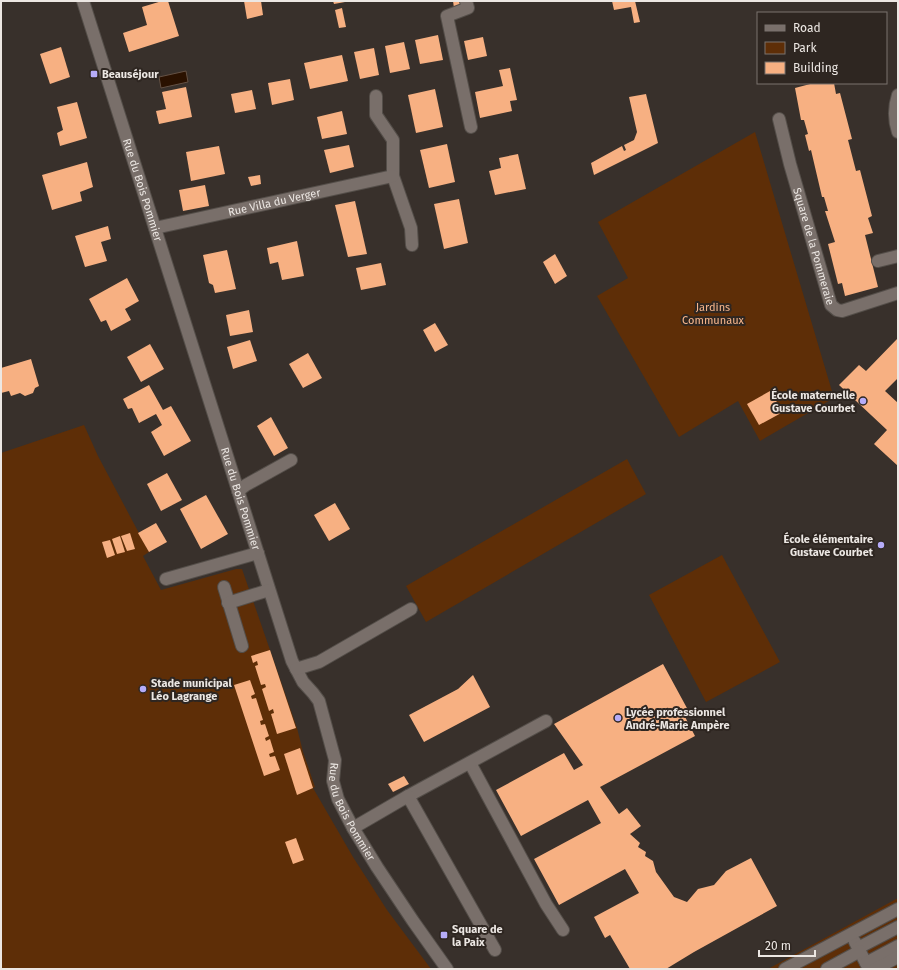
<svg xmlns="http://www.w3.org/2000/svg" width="899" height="970" font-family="'Fira Sans',sans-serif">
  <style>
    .green { fill: #5e2e07 }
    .water { fill: #2a1100; stroke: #645144 }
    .building { fill: #f7b082 }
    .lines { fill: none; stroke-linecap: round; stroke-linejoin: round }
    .minor-casing { stroke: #544e49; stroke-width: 14 }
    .minor { stroke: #796f6a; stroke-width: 12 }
    .poi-dot { fill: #b6acf8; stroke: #2e2621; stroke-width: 1.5 }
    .labels { text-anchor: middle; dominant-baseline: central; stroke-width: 4; stroke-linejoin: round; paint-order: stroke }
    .poi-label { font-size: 11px; font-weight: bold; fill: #ece7e3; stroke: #2e2621; text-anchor: start }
    .street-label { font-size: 11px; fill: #ece7e3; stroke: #2e2621 }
    .park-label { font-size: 11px; fill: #fab88d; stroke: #2e2621 }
  </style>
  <rect width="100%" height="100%" fill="#38302b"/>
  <g class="green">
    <polygon points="755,132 834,398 760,441 738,401 679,437 597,296 628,278 598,222"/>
    <polygon points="84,425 98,456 149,552 143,556 161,590 236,569 242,569 297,728 303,752 315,787 313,788 353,857 387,910 431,969 1,969 1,453"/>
    <polygon points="627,459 646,494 426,622 406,586"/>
    <polygon points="722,555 780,662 706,702 649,595"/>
    <polygon points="898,898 898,969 768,969"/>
  </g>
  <polygon class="water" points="186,71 188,82 161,88 159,77"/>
  <g class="building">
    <polygon points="162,1 168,1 179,36 129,52 123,33 147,25 142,7"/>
    <polygon points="244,1 261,1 263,15 247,19"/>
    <polygon points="333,1 345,1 345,2 334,4"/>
    <polygon points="453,1 462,1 463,6 454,8"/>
    <polygon points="612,1 635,1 640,22 634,23 631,7 614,10"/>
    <polygon points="342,8 346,27 339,28 335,10"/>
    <polygon points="438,35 443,60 420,64 415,40"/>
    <polygon points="483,37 487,56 468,60 464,41"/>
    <polygon points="404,42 410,69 390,73 385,46"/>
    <polygon points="61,47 70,77 50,84 40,54"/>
    <polygon points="374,48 379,75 360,79 354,52"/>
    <polygon points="342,55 348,81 310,89 304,63"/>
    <polygon points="510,68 517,100 510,101 512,111 480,118 475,92 503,86 499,70"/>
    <polygon points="290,79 294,100 272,105 268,83"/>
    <polygon points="814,83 834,83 836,94 840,93 852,139 848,140 856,171 860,170 872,216 868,218 873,233 865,235 878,287 845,296 842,283 838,284 828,244 835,242 825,211 828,211 824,197 822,197 811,150 809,151 805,135 808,134 804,120 801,120 795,88"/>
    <polygon points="186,87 192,117 159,124 156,111 166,109 162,92"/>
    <polygon points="435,89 443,127 416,133 408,95"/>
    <polygon points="252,90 256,109 235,113 231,94"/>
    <polygon points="646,94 658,143 594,175 591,163 622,146 624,151 626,150 624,145 634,140 637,132 629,97"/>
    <polygon points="77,102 87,138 60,146 57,133 63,130 57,107"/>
    <polygon points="342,111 347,134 322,139 317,117"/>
    <polygon points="447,144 455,182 429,188 420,150"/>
    <polygon points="349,145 354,167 330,173 324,150"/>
    <polygon points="219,146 225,174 191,181 186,152"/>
    <polygon points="518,154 526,189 495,195 489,171 501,168 499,158"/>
    <polygon points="87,162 93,187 80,192 82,201 52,210 42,175"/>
    <polygon points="260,175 261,184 251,186 248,177"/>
    <polygon points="205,185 209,206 183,211 179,190"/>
    <polygon points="459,199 468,243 444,249 434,204"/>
    <polygon points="355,201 367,254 348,257 335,205"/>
    <polygon points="108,226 111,239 101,242 107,261 85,267 75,236"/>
    <polygon points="297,241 304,276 282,280 278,262 270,264 267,248"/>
    <polygon points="227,250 236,289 215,293 213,285 209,283 203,255"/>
    <polygon points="555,254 567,276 555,284 543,262"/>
    <polygon points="381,263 386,285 361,290 356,268"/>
    <polygon points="127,278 139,301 125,309 131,320 111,331 106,320 101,322 89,299"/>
    <polygon points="249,310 253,332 230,336 226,315"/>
    <polygon points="435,323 448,345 435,352 423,330"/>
    <polygon points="898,338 898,378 885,391 898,403 898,466 874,444 887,430 839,385 859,365 866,371"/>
    <polygon points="250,340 257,361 233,369 227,347"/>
    <polygon points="150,344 164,369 141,382 127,357"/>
    <polygon points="308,353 322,378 303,388 289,364"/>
    <polygon points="31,359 39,386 35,388 33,393 25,396 20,393 11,396 9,391 1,393 1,368"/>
    <polygon points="149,385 163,410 171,406 191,441 164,456 151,432 162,425 156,414 139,423 132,408 128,409 123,399"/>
    <polygon points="770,391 783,412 759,425 747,404"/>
    <polygon points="271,417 288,448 274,456 257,426"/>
    <polygon points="167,473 182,500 161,511 147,484"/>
    <polygon points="206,495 228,534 201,549 180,509"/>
    <polygon points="335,503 350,529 329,541 314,515"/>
    <polygon points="156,523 167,542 149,552 138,533"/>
    <polygon points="130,533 135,549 127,551 121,536"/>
    <polygon points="120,536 125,552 117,554 112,539"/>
    <polygon points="110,540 115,555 107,558 102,542"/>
    <polygon points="270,650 296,728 277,734 271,714 274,713 273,709 269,711 262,689 266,687 265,684 261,685 255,666 258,665 257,661 253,663 251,656"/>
    <polygon points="663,664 688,710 683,713 695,736 600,787 619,814 627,808 641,826 630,834 640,843 638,847 646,852 645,856 653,861 656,872 674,897 687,902 698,889 714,885 726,871 751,858 777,906 694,952 666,969 630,969 610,935 605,938 594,917 639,893 625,869 559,905 534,859 601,823 588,800 521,836 496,790 564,753 574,770 583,765 554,724"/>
    <polygon points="473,675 490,707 424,742 409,715 458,689"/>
    <polygon points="250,680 255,694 251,696 252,699 256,698 263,720 260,721 261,725 265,724 269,736 265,738 266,741 270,739 274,752 269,754 270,757 275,756 280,770 264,776 234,685"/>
    <polygon points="300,748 313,788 297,795 284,754"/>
    <polygon points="404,776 409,784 393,792 388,784"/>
    <polygon points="296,838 304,860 293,864 285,842"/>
  </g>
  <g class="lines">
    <defs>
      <g id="minor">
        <path id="s1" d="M 83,1 L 292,661 L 303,682 L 313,693 L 319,701 L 335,760 L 333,781 L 338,799 L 353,828 L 377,867 L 413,921 L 447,969"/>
        <polyline points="466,1 468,8 447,16 471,127"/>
        <path d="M 898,95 C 894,107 894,120 898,132"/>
        <polyline points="376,96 376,115 393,140 393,176 411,228 412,245"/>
        <path id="s2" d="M 779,119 L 790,164 L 831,305 L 837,310 L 842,311 L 898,293"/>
        <path id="s3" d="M 155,228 L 393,176"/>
        <polyline points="878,261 898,256"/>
        <polyline points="238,491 246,485 291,460"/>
        <polyline points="166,579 258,553"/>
        <polyline points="224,587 242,646"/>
        <polyline points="228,603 269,590"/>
        <polyline points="296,669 319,662 411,609"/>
        <polyline points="470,763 546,904 563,930"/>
        <polyline points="408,796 546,721"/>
        <polyline points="353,828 408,796 495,950"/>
        <polyline points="855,942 869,969"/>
        <polyline points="858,948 898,927"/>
        <polyline points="866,963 898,946"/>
        <polyline points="785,969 898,909"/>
        <polyline points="827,969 860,951"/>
        <polyline points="875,969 898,957"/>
      </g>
    </defs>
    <use href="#minor" class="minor-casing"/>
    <use href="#minor" class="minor"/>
  </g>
  <g class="poi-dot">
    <rect x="90" y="70" width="8" height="8" rx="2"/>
    <circle cx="863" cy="401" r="4"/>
    <circle cx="881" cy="545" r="4"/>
    <circle cx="143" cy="689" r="4"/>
    <circle cx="618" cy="718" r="4"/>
    <rect x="440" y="931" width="8" height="8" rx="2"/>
  </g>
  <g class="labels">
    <g class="poi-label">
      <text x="102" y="74">Beauséjour</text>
      <text x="855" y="395" text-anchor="end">École maternelle<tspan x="855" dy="13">Gustave Courbet</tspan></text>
      <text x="873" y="539" text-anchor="end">École élémentaire<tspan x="873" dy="13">Gustave Courbet</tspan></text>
      <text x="151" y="683">Stade municipal<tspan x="151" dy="13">Léo Lagrange</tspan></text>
      <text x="626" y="712">Lycée professionnel<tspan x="626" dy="13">André-Marie Ampère</tspan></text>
      <text x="452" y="929">Square de<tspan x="452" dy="13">la Paix</tspan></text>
    </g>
    <g class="street-label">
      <text stroke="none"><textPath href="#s1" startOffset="198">Rue du Bois Pommier</textPath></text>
      <text stroke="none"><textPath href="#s3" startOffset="122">Rue Villa du Verger</textPath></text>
      <text stroke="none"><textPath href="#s2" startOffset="132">Square de la Pommeraie</textPath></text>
      <text stroke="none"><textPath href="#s1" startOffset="522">Rue du Bois Pommier</textPath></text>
      <text stroke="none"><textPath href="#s1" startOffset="858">Rue du Bois Pommier</textPath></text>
    </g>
    <g class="park-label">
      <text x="713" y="307">Jardins<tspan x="713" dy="13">Communaux</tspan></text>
    </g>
  </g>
  <rect width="899" height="970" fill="none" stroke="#ece7e3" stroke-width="4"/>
  <rect x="757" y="12" width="130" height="72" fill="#2e2621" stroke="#7a736f"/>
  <rect x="765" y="25" width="20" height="6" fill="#796f6a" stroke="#7a736f"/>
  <text x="793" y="32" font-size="12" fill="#ece7e3">Road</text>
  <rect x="765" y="42" width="20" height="12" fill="#5e2e07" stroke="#7a736f"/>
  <text x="793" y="52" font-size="12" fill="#ece7e3">Park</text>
  <rect x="765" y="62" width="20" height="12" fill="#f7b082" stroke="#7a736f"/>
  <text x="793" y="72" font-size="12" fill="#ece7e3">Building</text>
  <path d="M759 950v6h56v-6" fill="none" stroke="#ece7e3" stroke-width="2"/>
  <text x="765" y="950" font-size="12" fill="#ece7e3" stroke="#2e2621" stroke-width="3" paint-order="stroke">20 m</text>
</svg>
